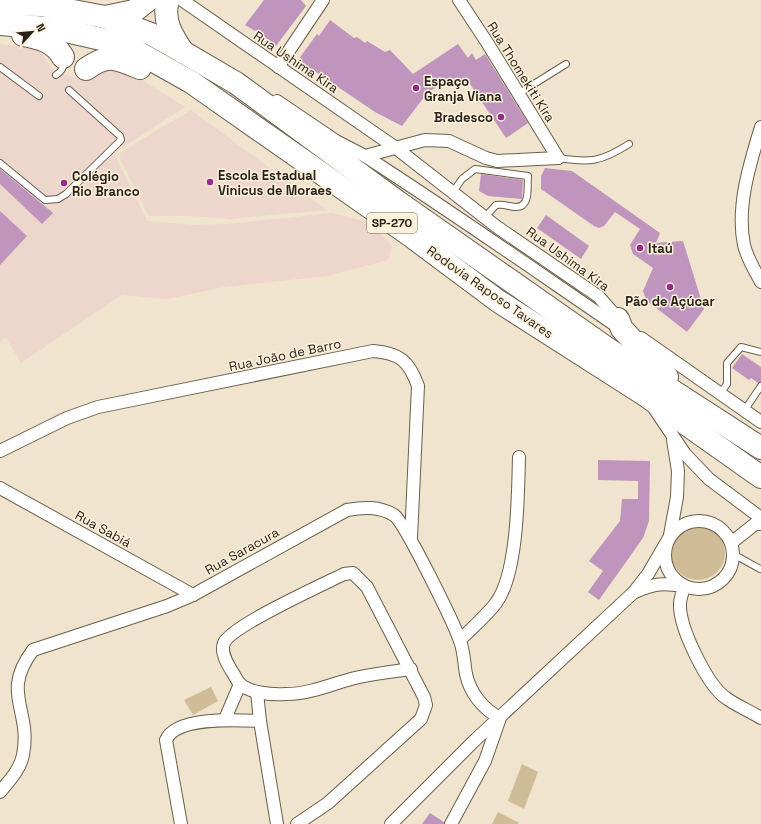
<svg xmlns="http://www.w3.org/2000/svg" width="761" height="824" font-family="'Space Grotesk',sans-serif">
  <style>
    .education { fill: #edd6cb }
    .green { fill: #d0bc97 }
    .building { fill: #bf95be }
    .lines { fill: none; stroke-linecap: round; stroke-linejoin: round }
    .service-casing { stroke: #6a5f4c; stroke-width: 8 }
    .minor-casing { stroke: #6a5f4c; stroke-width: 14 }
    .motorway-casing { stroke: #6a5f4c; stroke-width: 24 }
    .service { stroke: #fff; stroke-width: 6 }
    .minor { stroke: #fff; stroke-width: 12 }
    .motorway { stroke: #fff; stroke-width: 22 }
    .poi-dot { fill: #942a8d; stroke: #fdf1db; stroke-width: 1.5 }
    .labels { text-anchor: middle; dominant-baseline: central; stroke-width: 3; stroke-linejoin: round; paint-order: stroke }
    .shield { fill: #fdf1db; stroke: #676054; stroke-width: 1 }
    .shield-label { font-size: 12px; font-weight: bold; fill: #27221a }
    .street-label { font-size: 13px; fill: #27221a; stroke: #fdf1db }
    .poi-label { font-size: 13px; font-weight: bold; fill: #27221a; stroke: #fdf1db; text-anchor: start }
  </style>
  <rect width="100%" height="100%" fill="#f0e4ce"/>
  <g class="education">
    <polygon points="0,44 39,49 56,75 61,72 74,78 118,65 185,107 114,153 147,221 195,225 227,224 332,213 371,223 392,246 388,260 327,276 224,287 167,299 122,295 21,363 6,337 0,342"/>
    <polygon points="191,110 327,210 230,219 192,216 149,216 118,154"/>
  </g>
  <g class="green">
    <circle cx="698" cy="553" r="27"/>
    <polygon points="211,687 218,701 193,715 184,700"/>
    <polygon points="522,764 538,772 524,809 508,801"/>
    <polygon points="498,812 519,823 518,824 492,824"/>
  </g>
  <g class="building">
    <polygon points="264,0 301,0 306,6 276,46 256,30 255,31 245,25"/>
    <polygon points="330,20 354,38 357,37 365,43 367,41 385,52 390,50 413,74 458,44 468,58 472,53 476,60 485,54 528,123 506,138 470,84 458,82 444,83 428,92 402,126 375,112 298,60 317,34 319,36"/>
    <polygon points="545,168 572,171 660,233 656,243 683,241 704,309 687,332 646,300 643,291 653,268 633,254 630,245 640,229 615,212 604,226 599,228 594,226 541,189 541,176"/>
    <polygon points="0,169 53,213 42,224 0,184"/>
    <polygon points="481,174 523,180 522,199 488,196 479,191"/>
    <polygon points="0,211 27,236 0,265"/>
    <polygon points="546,215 589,246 581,259 537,228"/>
    <polygon points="742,354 761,367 761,382 758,383 751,378 749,380 732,368"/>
    <polygon points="598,460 650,461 649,521 643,538 599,600 588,592 603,571 589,561 620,521 622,499 638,499 638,481 598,480"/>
    <polygon points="430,813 444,822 444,824 422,824"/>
  </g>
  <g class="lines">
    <defs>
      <g id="service">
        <polyline points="0,67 39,96"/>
        <path d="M 56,75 C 62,71 64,68 63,60"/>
        <polyline points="518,94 566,64"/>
        <path d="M 558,158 C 590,163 601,162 629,144"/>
        <polyline points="0,163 45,200 58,199 66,194 121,140 120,136 69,90"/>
        <path d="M 453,192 L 462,179 L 475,169 L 528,176 C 527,187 531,208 515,207 C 508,206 503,204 496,205 L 485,217"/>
        <polyline points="720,394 727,384 727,363 741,347 761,352"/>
        <polyline points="744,411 761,386"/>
        <polyline points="733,554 760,569"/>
      </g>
      <g id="minor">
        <polyline points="182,0 396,148 497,227 598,296 622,323"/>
        <polyline points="459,0 488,44 558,158"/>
        <polyline points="278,67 323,0"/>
        <polyline points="277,101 336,141 365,156 425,140 449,141 486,158 497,161 558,158"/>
        <path d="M 761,127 C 750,163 736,207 744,245 C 747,258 755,271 761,282"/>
        <path d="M 365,156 C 452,212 536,271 621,329"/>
        <polyline points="641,338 761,422"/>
        <polyline points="654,408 685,454 709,479 761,518"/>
        <path d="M 0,451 L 67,418 L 98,407 L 373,351 C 400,353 409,361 418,386 L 411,538"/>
        <polyline points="0,488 193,595"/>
        <circle cx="699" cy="555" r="34"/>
        <polyline points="670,535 677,497 678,471 673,440"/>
        <polyline points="731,543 755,524 761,524"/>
        <path d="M 635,592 C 655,583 663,583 684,586 C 683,592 680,598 680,604 C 679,627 707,685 726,698 C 737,706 750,711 761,718"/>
        <path d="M 460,640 C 472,628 486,616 496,603 C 518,573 518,494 519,457"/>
        <polyline points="257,692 260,721 277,824"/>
        <polyline points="225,719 240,684"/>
        <path d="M 0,792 C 9,781 20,770 23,755 C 32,709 0,694 33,650 L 167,606 L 193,595 L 347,510 C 363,507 379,506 394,515 C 405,523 454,623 460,641 C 464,651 464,663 466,674 C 470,693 483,709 500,718 L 485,761 L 451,824"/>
        <path d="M 181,824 L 166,740 C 176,716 237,720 260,721"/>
        <path d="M 297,824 L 328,803 L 421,719 L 426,705 L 424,697 L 367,587 L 353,573 L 344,574 C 324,584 231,626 224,643 C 220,653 228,665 233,673 C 235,676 237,681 240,684 C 250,693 272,695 286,694 C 309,694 329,685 351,679 C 370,674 390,672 411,669"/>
        <polyline points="391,824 473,742 634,592 648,574 669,538"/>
      </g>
      <g id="motorway">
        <path d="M 168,0 C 162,20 172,36 183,52"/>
        <polyline points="0,4 41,5 105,17 151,34 183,52 236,83 398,202 611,351 761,448"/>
        <polyline points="105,17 134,11 148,0"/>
        <polyline points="0,24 57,29 110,41 134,50 191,82 411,236 498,301 645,395 761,477"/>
        <path d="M 23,35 C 39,38 54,41 63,57"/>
        <path d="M 86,69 C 108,53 116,58 140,68"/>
        <polyline points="618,319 622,329 667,377"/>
      </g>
    </defs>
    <use href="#service" class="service-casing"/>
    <use href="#minor" class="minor-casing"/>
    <use href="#motorway" class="motorway-casing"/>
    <use href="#service" class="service"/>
    <use href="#minor" class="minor"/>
    <use href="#motorway" class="motorway"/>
  </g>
  <g class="poi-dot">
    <circle cx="416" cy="88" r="4"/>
    <circle cx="501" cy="117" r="4"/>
    <circle cx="210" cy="182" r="4"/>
    <circle cx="64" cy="183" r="4"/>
    <circle cx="640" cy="248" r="4"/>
    <circle cx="670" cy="287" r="4"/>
  </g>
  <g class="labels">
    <rect class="shield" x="367" y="213" width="50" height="20" rx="3"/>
    <g class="shield-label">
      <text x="392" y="223">SP-270</text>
    </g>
    <g class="street-label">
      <text transform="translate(296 62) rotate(34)">Rua Ushima Kira</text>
      <text transform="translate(521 72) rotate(58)">Rua Thomekiti Kira</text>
      <text transform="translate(568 259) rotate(36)">Rua Ushima Kira</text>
      <text transform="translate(490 292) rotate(35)">Rodovia Raposo Tavares</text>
      <text transform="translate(285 355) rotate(-12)">Rua João de Barro</text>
      <text transform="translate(103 529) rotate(29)">Rua Sabiá</text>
      <text transform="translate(242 551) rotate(-29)">Rua Saracura</text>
    </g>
    <g class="poi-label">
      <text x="424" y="81">Espaço<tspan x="424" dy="15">Granja Viana</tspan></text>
      <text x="493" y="117" text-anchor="end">Bradesco</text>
      <text x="218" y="175">Escola Estadual<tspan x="218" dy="15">Vinicus de Moraes</tspan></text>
      <text x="72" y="176">Colégio<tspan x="72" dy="15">Rio Branco</tspan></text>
      <text x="648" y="248">Itaú</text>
      <text x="670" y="301" text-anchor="middle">Pão de Açúcar</text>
    </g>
  </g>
  <g transform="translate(32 32) rotate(63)" stroke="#fdf1db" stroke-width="3" paint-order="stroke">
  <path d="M0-3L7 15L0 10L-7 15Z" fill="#27221a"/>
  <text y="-6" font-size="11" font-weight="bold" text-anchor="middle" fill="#27221a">N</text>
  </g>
</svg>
